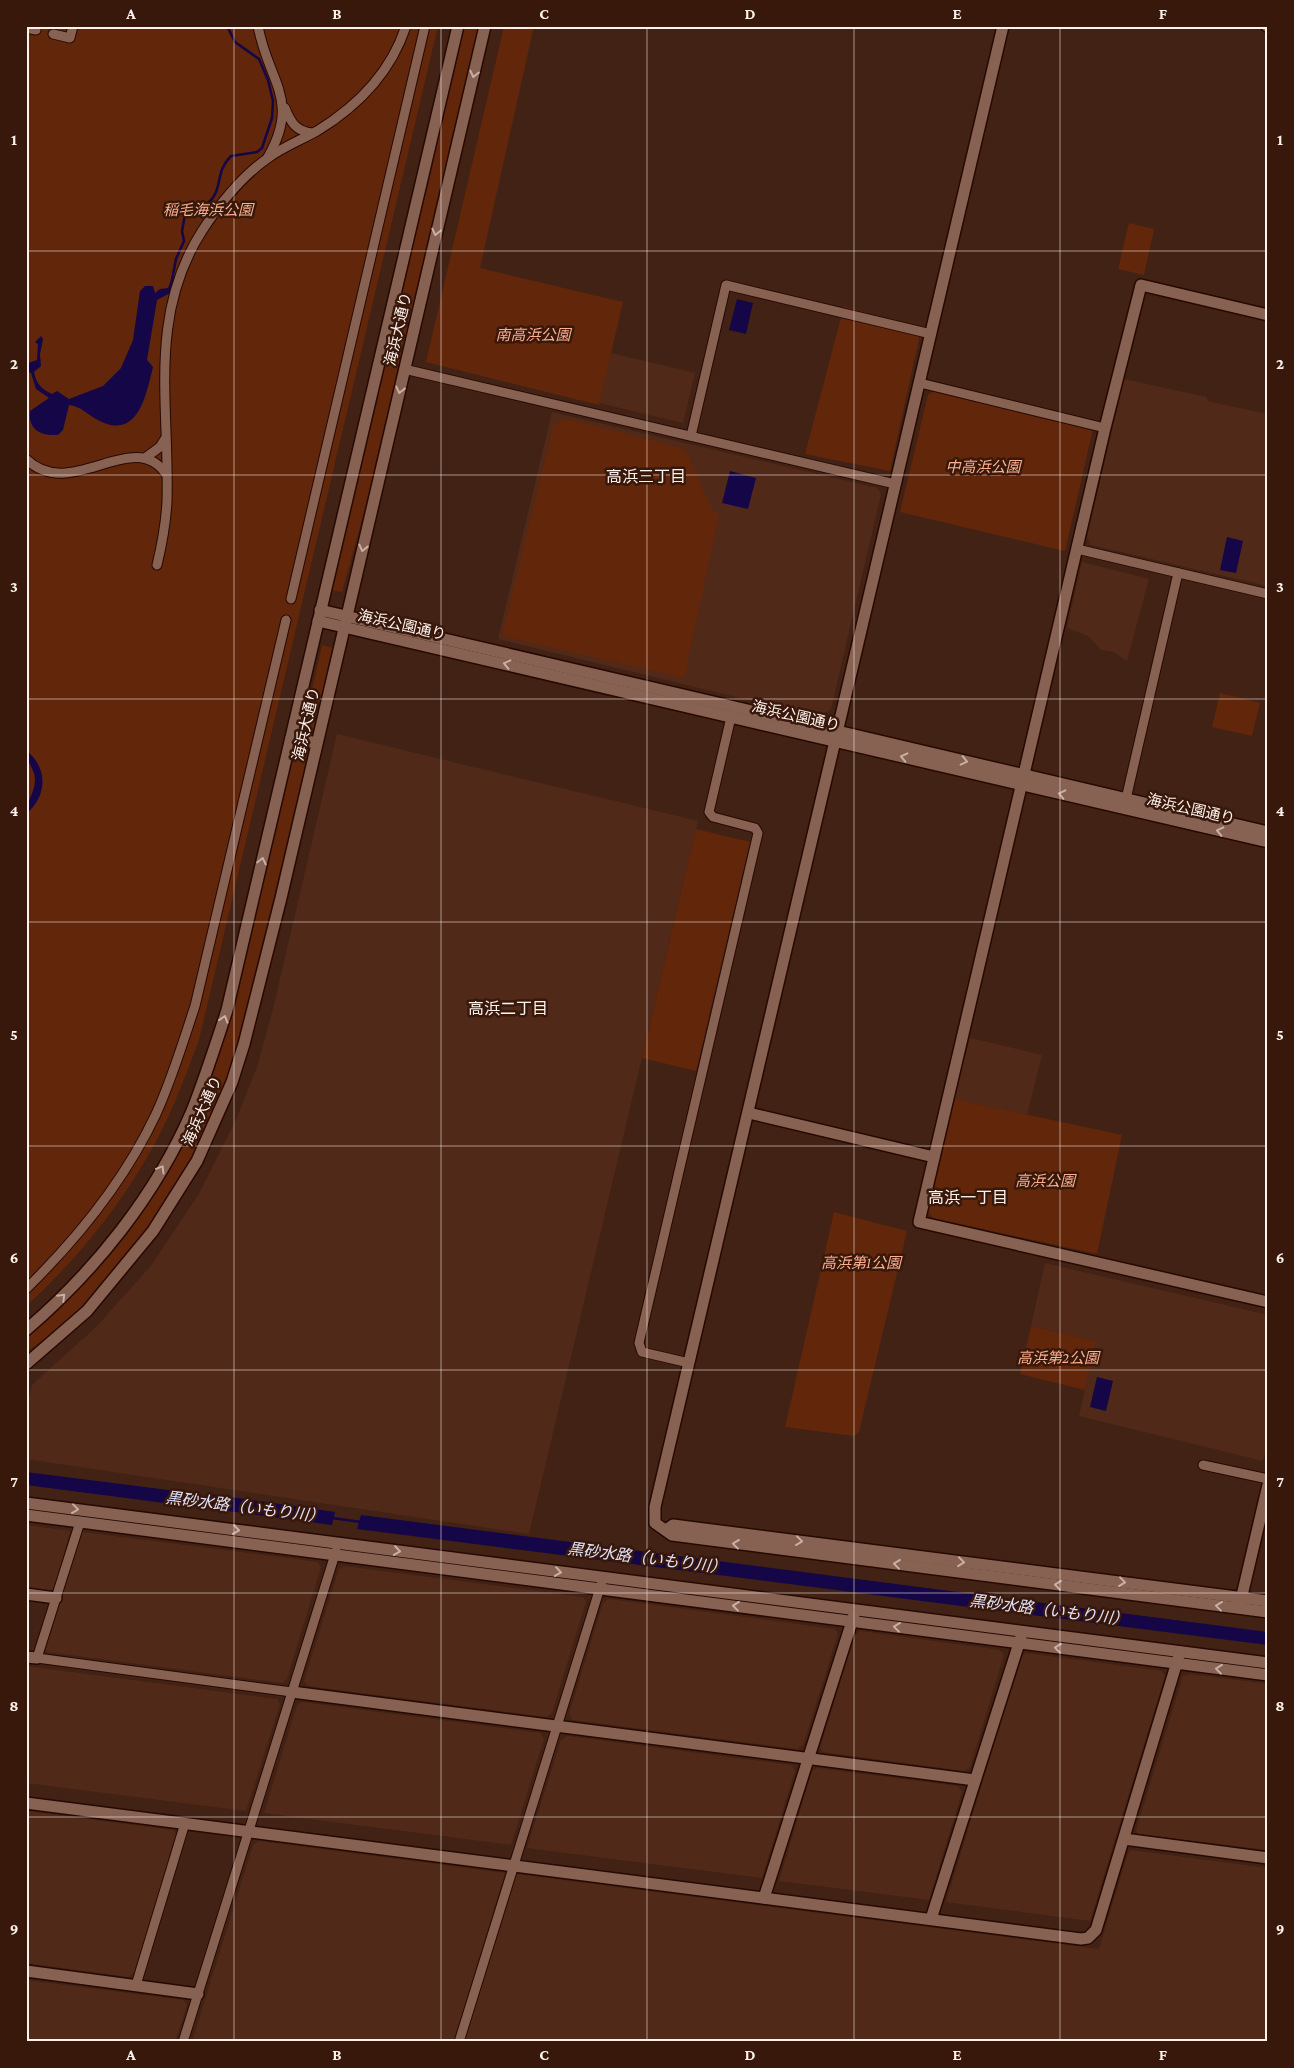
<svg xmlns="http://www.w3.org/2000/svg" width="1294" height="2068" font-family="'Crimson Pro','Noto Sans JP',serif">
  <style>
    .built { fill: #512919 }
    .green { fill: #62260b }
    .water { fill: #150647 }
    .lines { fill: none; stroke-linecap: round; stroke-linejoin: round }
    .stream { stroke: #150647; stroke-width: 2.5 }
    .street-casing { stroke: #270901; stroke-width: 11 }
    .secondary-casing { stroke: #270901; stroke-width: 14 }
    .street { stroke: #876152; stroke-width: 9 }
    .secondary { stroke: #876152; stroke-width: 11 }
    .oneway { stroke: #c9b0a7 }
    .grid { fill: none; stroke: #fff1ec; stroke-width: 1; stroke-opacity: 0.55 }
    .labels { text-anchor: middle; dominant-baseline: central; stroke-width: 5; stroke-linejoin: round; paint-order: stroke }
    .park-label { font-size: 15px; font-style: italic; fill: #fdb091; stroke: #37180b }
    .street-label { font-size: 15px; fill: #fff1ec; stroke: #37180b }
    .neighbourhood-label { font-size: 16px; fill: #fff1ec; stroke: #37180b }
    .water-label { font-size: 16px; font-style: italic; fill: #e0e2fa; stroke: #37180b }
    .neatline { fill: none; stroke: #fff1ec; stroke-width: 2 }
    .grid-label { font-size: 16px; text-anchor: middle; font-weight: bold; fill: #fff1ec }
  </style>
  <rect width="100%" height="100%" fill="#422214"/>
  <g class="built">
    <polygon points="611,353 695,373 683,423 599,403"/>
    <polygon points="1124,379 1207,397 1207,401 1268,414 1268,586 1091,545 1087,538"/>
    <polygon points="552,412 877,488 881,494 831,709 818,717 498,639"/>
    <polygon points="1082,562 1149,579 1127,661 1114,652 1101,650 1088,636 1067,628"/>
    <polygon points="337,734 698,821 529,1534 26,1459 26,1410 32,1385 96,1327 150,1267 199,1194 236,1120 257,1067 274,1005"/>
    <polygon points="970,1038 1042,1055 1027,1115 954,1099"/>
    <polygon points="1045,1263 1268,1315 1268,1440 1263,1461 1079,1416 1096,1341 1031,1326"/>
    <polygon points="26,1525 70,1531 54,1591 50,1594 26,1590"/>
    <polygon points="82,1532 318,1562 321,1567 287,1679 282,1683 47,1652 45,1649"/>
    <polygon points="344,1566 583,1597 586,1602 552,1713 547,1717 308,1686 304,1681 339,1569"/>
    <polygon points="609,1599 835,1629 838,1634 803,1745 797,1749 572,1720 569,1714 603,1603"/>
    <polygon points="860,1631 1000,1650 1004,1655 970,1767 964,1771 823,1752 820,1748 855,1635"/>
    <polygon points="1026,1653 1162,1671 1165,1676 1090,1921 946,1902 1021,1656"/>
    <polygon points="26,1666 277,1699 280,1704 246,1811 26,1783"/>
    <polygon points="1190,1674 1268,1684 1268,1850 1138,1834 1136,1830 1183,1676"/>
    <polygon points="302,1702 540,1733 544,1739 511,1845 264,1813 297,1705"/>
    <polygon points="567,1736 792,1765 795,1771 762,1878 527,1848 561,1740"/>
    <polygon points="817,1768 958,1786 962,1792 929,1900 779,1881 812,1771"/>
    <polygon points="26,1811 173,1830 177,1836 134,1973 128,1977 26,1963"/>
    <polygon points="259,1841 505,1873 454,2042 192,2042 253,1845"/>
    <polygon points="1131,1850 1268,1868 1268,2042 464,2042 516,1874 1099,1949 1128,1853"/>
    <polygon points="26,1980 183,2000 187,2005 175,2042 26,2042"/>
  </g>
  <g class="green">
    <path d="M 26,26 L 438,26 L 199,1040 C 191,1061 183,1083 174,1104 C 141,1180 88,1250 26,1306 Z"/>
    <polygon points="463,26 479,26 364,513 342,592 331,590"/>
    <polygon points="504,26 534,26 480,268 623,302 599,405 426,362"/>
    <polygon points="1129,223 1154,229 1144,275 1118,269"/>
    <polygon points="844,306 921,330 890,471 805,454"/>
    <polygon points="934,391 1093,429 1065,551 900,512 928,395"/>
    <polygon points="564,418 685,449 713,511 719,514 684,678 502,636 553,426"/>
    <polygon points="322,645 333,648 313,732 311,734 299,731 298,729 310,699"/>
    <polygon points="1220,693 1260,703 1252,736 1212,727"/>
    <path d="M 296,746 L 309,751 C 294,816 278,881 263,946 C 253,989 245,1035 228,1077 C 193,1168 140,1253 68,1321 C 56,1333 39,1341 26,1353 L 26,1338 C 103,1275 167,1188 204,1096 C 226,1043 238,988 251,932 C 265,870 279,809 294,747 Z"/>
    <polygon points="696,829 750,842 696,1071 642,1058"/>
    <polygon points="954,1099 1122,1135 1097,1254 933,1218 927,1210"/>
    <polygon points="834,1212 907,1231 859,1432 854,1436 785,1427"/>
    <polygon points="1031,1326 1096,1341 1085,1390 1020,1374"/>
  </g>
  <g class="water">
    <path d="M 171,280 L 174,280 L 172,292 L 157,300 L 147,360 L 153,367 C 146,395 138,443 96,419 C 87,414 80,406 69,405 L 63,430 L 58,435 C 42,436 28,431 30,411 L 49,398 L 36,389 L 31,373 L 26,371 L 26,364 L 37,360 L 38,344 L 35,342 L 41,336 L 43,339 L 40,354 L 41,366 L 34,372 C 36,383 41,389 52,394 L 57,391 L 69,399 L 103,386 L 121,368 L 133,340 L 140,291 L 145,286 L 153,286 L 155,293 L 160,289 L 168,288 Z"/>
    <polygon points="737,299 753,303 746,334 729,330"/>
    <polygon points="730,471 756,478 748,509 722,503"/>
    <polygon points="1227,537 1243,541 1236,573 1220,570"/>
    <path d="M 26,750 C 48,768 48,795 26,814 C 26,801 35,793 35,780 C 35,768 26,763 26,750 Z"/>
    <polygon points="1097,1377 1113,1381 1106,1411 1090,1407"/>
    <polygon points="26,1472 184,1492 180,1505 26,1485"/>
    <polygon points="210,1494 335,1512 332,1525 205,1508"/>
    <polygon points="361,1515 1268,1632 1268,1645 357,1529"/>
  </g>
  <g class="lines">
    <g class="stream">
      <path d="M 172,280 L 176,259 L 184,241 L 182,231 L 185,215 C 193,209 206,206 212,199 C 223,185 215,172 231,156 L 257,152 L 262,148 L 272,118 L 273,101 L 268,80 L 259,59 L 235,42 L 227,26"/>
      <polyline points="181,1498 210,1502"/>
      <polyline points="332,1518 361,1522"/>
    </g>
    <defs>
      <g id="street">
        <path d="M 258,26 C 268,82 301,99 268,157"/>
        <polyline points="26,28 36,30"/>
        <polyline points="53,34 70,38 73,26"/>
        <path d="M 285,108 C 291,123 296,131 312,133"/>
        <polyline points="404,369 895,484"/>
        <polyline points="920,383 1105,428"/>
        <polyline points="691,436 726,285 931,334"/>
        <polyline points="145,458 160,447 165,439"/>
        <path d="M 26,459 C 71,503 133,426 166,474"/>
        <polyline points="1077,549 1268,594"/>
        <path d="M 157,565 C 162,544 166,522 167,501 C 170,407 147,317 202,231 C 219,205 242,176 268,158 C 283,147 301,140 317,131 C 358,106 391,72 406,26"/>
        <polyline points="291,599 425,26"/>
        <polyline points="1126,799 1178,573"/>
        <path d="M 26,1289 C 78,1238 125,1180 156,1114 C 172,1079 183,1042 195,1006 L 286,620"/>
        <polyline points="689,1363 642,1352 639,1343 758,833 755,828 713,817 709,812 731,717"/>
        <polyline points="1203,1465 1268,1479"/>
        <polyline points="80,1522 37,1658 292,1692"/>
        <polyline points="136,1985 185,1823"/>
        <polyline points="183,2042 336,1551"/>
        <polyline points="459,2042 603,1578"/>
      </g>
      <g id="secondary">
        <polyline points="1003,26 655,1507 655,1523 672,1535 1268,1612"/>
        <polyline points="1267,26 1268,26"/>
        <polyline points="1268,315 1141,285 1105,428 919,1222 1268,1302"/>
        <polyline points="320,610 1268,832"/>
        <polyline points="318,621 1268,842"/>
        <polyline points="291,738 317,743"/>
        <polyline points="749,1113 934,1157"/>
        <path d="M 26,1330 C 95,1271 156,1195 192,1111 C 205,1078 216,1044 227,1010 L 458,26"/>
        <polyline points="26,1364 87,1311 153,1231 197,1161 232,1082 244,1044 281,898 485,26"/>
        <polyline points="26,1503 1268,1663"/>
        <polyline points="26,1515 1268,1675"/>
        <polyline points="666,1530 673,1525 1268,1601"/>
        <polyline points="26,1594 56,1598"/>
        <polyline points="1240,1604 1268,1485"/>
        <polyline points="26,1657 37,1658"/>
        <polyline points="292,1692 975,1780"/>
        <polyline points="26,1803 1081,1939 1088,1938 1096,1930 1180,1652"/>
        <polyline points="1124,1839 1268,1858"/>
        <polyline points="764,1898 854,1615"/>
        <polyline points="931,1919 1021,1637"/>
        <polyline points="26,1971 198,1994"/>
      </g>
    </defs>
    <use href="#street" class="street-casing"/>
    <use href="#secondary" class="secondary-casing"/>
    <use href="#street" class="street"/>
    <use href="#secondary" class="secondary"/>
  </g>
  <defs><path id="oneway-chevron" d="M-2-3.5L2.5 0L-2 3.5" fill="none" stroke-width="1.6" stroke-linecap="round" stroke-linejoin="round" transform="scale(1.25)"/></defs>
  <g class="oneway">
    <use href="#oneway-chevron" transform="translate(474 74) rotate(103)"/>
    <use href="#oneway-chevron" transform="translate(436 232) rotate(103)"/>
    <use href="#oneway-chevron" transform="translate(400 390) rotate(103)"/>
    <use href="#oneway-chevron" transform="translate(363 548) rotate(103)"/>
    <use href="#oneway-chevron" transform="translate(507 664) rotate(-167)"/>
    <use href="#oneway-chevron" transform="translate(904 757) rotate(-167)"/>
    <use href="#oneway-chevron" transform="translate(964 761) rotate(13)"/>
    <use href="#oneway-chevron" transform="translate(1062 794) rotate(-167)"/>
    <use href="#oneway-chevron" transform="translate(1220 831) rotate(-167)"/>
    <use href="#oneway-chevron" transform="translate(262 861) rotate(-77)"/>
    <use href="#oneway-chevron" transform="translate(224 1019) rotate(-73)"/>
    <use href="#oneway-chevron" transform="translate(161 1169) rotate(-59)"/>
    <use href="#oneway-chevron" transform="translate(62 1297) rotate(-45)"/>
    <use href="#oneway-chevron" transform="translate(75 1509) rotate(7)"/>
    <use href="#oneway-chevron" transform="translate(236 1530) rotate(8)"/>
    <use href="#oneway-chevron" transform="translate(799 1541) rotate(7)"/>
    <use href="#oneway-chevron" transform="translate(736 1544) rotate(-173)"/>
    <use href="#oneway-chevron" transform="translate(397 1551) rotate(8)"/>
    <use href="#oneway-chevron" transform="translate(961 1562) rotate(7)"/>
    <use href="#oneway-chevron" transform="translate(897 1564) rotate(-173)"/>
    <use href="#oneway-chevron" transform="translate(558 1572) rotate(8)"/>
    <use href="#oneway-chevron" transform="translate(1122 1582) rotate(7)"/>
    <use href="#oneway-chevron" transform="translate(1058 1585) rotate(-173)"/>
    <use href="#oneway-chevron" transform="translate(736 1606) rotate(-173)"/>
    <use href="#oneway-chevron" transform="translate(1219 1606) rotate(-173)"/>
    <use href="#oneway-chevron" transform="translate(897 1627) rotate(-173)"/>
    <use href="#oneway-chevron" transform="translate(1058 1648) rotate(-173)"/>
    <use href="#oneway-chevron" transform="translate(1219 1669) rotate(-173)"/>
  </g>
  <path class="grid" d="M 234,26 L 234,2042M 441,26 L 441,2042M 647,26 L 647,2042M 854,26 L 854,2042M 1060,26 L 1060,2042M 26,251 L 1268,251M 26,475 L 1268,475M 26,699 L 1268,699M 26,922 L 1268,922M 26,1146 L 1268,1146M 26,1370 L 1268,1370M 26,1593 L 1268,1593M 26,1817 L 1268,1817"/>
  <g class="labels">
    <g class="park-label">
      <text x="208" y="210">稲毛海浜公園</text>
      <text x="533" y="335">南高浜公園</text>
      <text x="983" y="467">中高浜公園</text>
      <text x="1045" y="1181">高浜公園</text>
      <text x="861" y="1263">高浜第1公園</text>
      <text x="1058" y="1358">高浜第2公園</text>
    </g>
    <g class="street-label">
      <text transform="translate(398 329) rotate(-77)">海浜大通り</text>
      <text transform="translate(402 625) rotate(13)">海浜公園通り</text>
      <text transform="translate(796 716) rotate(13)">海浜公園通り</text>
      <text transform="translate(306 724) rotate(-77)">海浜大通り</text>
      <text transform="translate(1191 809) rotate(13)">海浜公園通り</text>
      <text transform="translate(202 1111) rotate(-66)">海浜大通り</text>
    </g>
    <g class="neighbourhood-label">
      <text x="646" y="476">高浜三丁目</text>
      <text x="508" y="1008">高浜二丁目</text>
      <text x="968" y="1197">高浜一丁目</text>
    </g>
    <g class="water-label">
      <text transform="translate(245 1507) rotate(7)">黒砂水路（いもり川）</text>
      <text transform="translate(647 1558) rotate(7)">黒砂水路（いもり川）</text>
      <text transform="translate(1049 1610) rotate(7)">黒砂水路（いもり川）</text>
    </g>
  </g>
  <rect width="1294" height="2068" fill="none" stroke="#37180b" stroke-width="55"/>
  <rect x="28" y="28" width="1238" height="2012" class="neatline"/>
  <g class="grid-label">
    <text x="131" y="19">A</text>
    <text x="337" y="19">B</text>
    <text x="544" y="19">C</text>
    <text x="750" y="19">D</text>
    <text x="957" y="19">E</text>
    <text x="1163" y="19">F</text>
    <text x="14" y="145">1</text>
    <text x="1280" y="145">1</text>
    <text x="14" y="369">2</text>
    <text x="1280" y="369">2</text>
    <text x="14" y="592">3</text>
    <text x="1280" y="592">3</text>
    <text x="14" y="816">4</text>
    <text x="1280" y="816">4</text>
    <text x="14" y="1040">5</text>
    <text x="1280" y="1040">5</text>
    <text x="14" y="1263">6</text>
    <text x="1280" y="1263">6</text>
    <text x="14" y="1487">7</text>
    <text x="1280" y="1487">7</text>
    <text x="14" y="1711">8</text>
    <text x="1280" y="1711">8</text>
    <text x="14" y="1934">9</text>
    <text x="1280" y="1934">9</text>
    <text x="131" y="2060">A</text>
    <text x="337" y="2060">B</text>
    <text x="544" y="2060">C</text>
    <text x="750" y="2060">D</text>
    <text x="957" y="2060">E</text>
    <text x="1163" y="2060">F</text>
  </g>
</svg>
